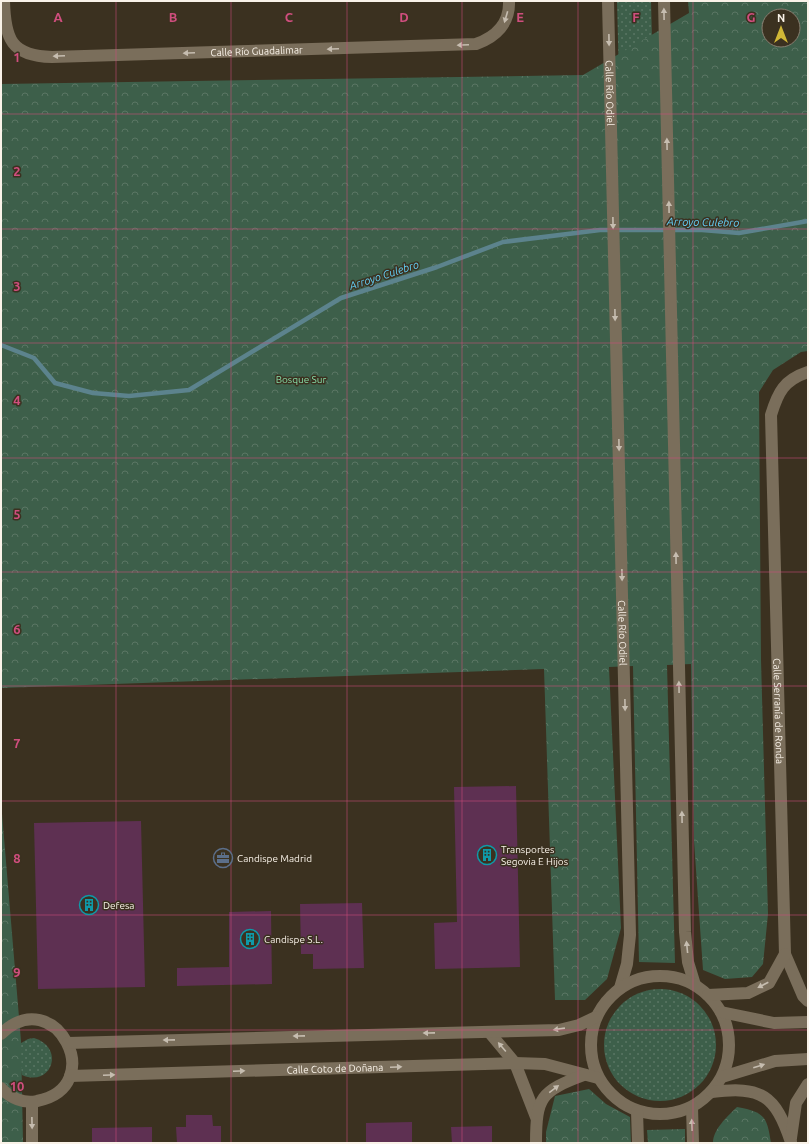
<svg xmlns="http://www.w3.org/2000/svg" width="809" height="1144" font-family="Ubuntu,sans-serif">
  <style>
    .grass { fill: url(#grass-dots) }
    .forest { fill: url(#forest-crowns); fill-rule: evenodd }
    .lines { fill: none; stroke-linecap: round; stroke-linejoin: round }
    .stream { stroke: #5c838d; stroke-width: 4.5 }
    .building { fill: #5e3052 }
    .minor { stroke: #7a6e5b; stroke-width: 12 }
    .oneway { fill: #c6bdb0 }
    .grid { fill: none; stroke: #d04e7e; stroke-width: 1; stroke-opacity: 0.55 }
    .labels { text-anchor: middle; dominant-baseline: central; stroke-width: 3; stroke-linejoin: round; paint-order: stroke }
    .street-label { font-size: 10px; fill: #f9f2e8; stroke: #3b3120 }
    .park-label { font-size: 10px; fill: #87dfaa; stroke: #3b3120 }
    .poi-label { font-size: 10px; fill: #f9f2e8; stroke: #3b3120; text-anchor: start }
    .water-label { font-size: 11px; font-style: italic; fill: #63d0f7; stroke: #3b3120 }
    .grid-label { font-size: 13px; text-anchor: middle; font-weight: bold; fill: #d04e7e; stroke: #3b3120; stroke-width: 3; stroke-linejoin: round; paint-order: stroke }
  </style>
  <defs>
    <pattern id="grass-dots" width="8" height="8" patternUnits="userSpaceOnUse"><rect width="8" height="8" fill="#3d5f4a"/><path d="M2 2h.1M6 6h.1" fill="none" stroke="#5a7664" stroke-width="1.8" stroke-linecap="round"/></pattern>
    <pattern id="forest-crowns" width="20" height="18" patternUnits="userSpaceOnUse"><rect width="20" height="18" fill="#3d5f4a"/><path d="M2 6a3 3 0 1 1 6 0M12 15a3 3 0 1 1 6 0" fill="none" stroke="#5a7664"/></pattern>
  </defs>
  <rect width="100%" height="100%" fill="#3b3120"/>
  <g class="grass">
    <polygon points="617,1 651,1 656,195 622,195"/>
    <circle cx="660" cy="1045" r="56"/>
    <path d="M 34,1038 C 66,1048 51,1088 22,1075 L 16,1046 L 28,1039 Z"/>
  </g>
  <g class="forest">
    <path d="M 688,1 L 808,1 L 808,351 L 801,352 L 773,370 L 759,392 L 761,660 L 768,914 L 763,964 L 752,977 L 725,979 L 703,970 L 694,841 L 691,664 L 667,665 L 675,963 L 639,962 L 633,666 L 609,667 L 621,928 L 607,979 L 585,1000 L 555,1000 L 544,669 L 1,688 L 1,84 L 583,75 L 689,13 ZM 769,16 L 793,16 L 793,40 L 769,40 Z"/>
    <polygon points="1,802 21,1041 23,1143 1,1143"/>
    <polygon points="589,1089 606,1104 630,1117 631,1143 546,1143 546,1132 555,1096"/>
    <path d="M 737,1107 C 764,1112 767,1116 771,1143 L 713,1143 C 713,1129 728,1116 737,1107 Z"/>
    <polygon points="685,1129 685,1143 648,1143 647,1130"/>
  </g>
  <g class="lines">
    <polyline class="stream" points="1,345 34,358 55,383 93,393 129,396 189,390 341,298 437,267 503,242 600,230 702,230 739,233 808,221"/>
  </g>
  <g class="building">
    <polygon points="516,786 520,967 435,969 434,923 457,922 454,787"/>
    <polygon points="141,821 145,987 38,989 34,823"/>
    <polygon points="362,903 364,968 313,969 313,954 301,954 300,904"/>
    <polygon points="271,911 272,984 177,986 177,968 229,967 229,912"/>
    <polygon points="186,1115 212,1115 213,1126 221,1126 221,1143 177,1143 176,1127 186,1127"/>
    <polygon points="412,1122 412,1143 366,1143 366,1123"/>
    <polygon points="492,1126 492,1143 452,1143 451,1127"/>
    <polygon points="152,1127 152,1143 92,1143 92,1128"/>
  </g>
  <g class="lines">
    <g class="minor">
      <path id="s1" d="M 4,1 C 5,39 11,56 52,57 L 476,44 C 496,37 510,23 509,1"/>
      <path id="s2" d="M 608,1 L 630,935 L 627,964 L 620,988"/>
      <polyline points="664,1 685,932 688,962 695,985"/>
      <path id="s3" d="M 808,372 C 784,380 778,392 771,415 L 785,954 L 803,996 L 808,1001"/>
      <circle cx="660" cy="1045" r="69"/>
      <polyline points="708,995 748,993 769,983 785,954"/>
      <polyline points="721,1012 774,1023 808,1022"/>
      <polyline points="489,1032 515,1063 536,1117"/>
      <path d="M 1,1034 C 55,981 110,1087 37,1101 C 24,1104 10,1098 1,1088"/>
      <polyline points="68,1043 559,1030 579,1025 596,1017"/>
      <path id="s4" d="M 70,1076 L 515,1063 L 545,1064 L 598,1078"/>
      <polyline points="722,1077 775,1061 808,1059"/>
      <path d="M 712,1092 C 762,1086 775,1095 791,1142"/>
      <polyline points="32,1102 32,1143"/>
      <polyline points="692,1107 693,1143"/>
      <polyline points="637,1111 638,1143"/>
      <polyline points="791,1138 796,1103 808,1084"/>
      <path d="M 536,1143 C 536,1097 541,1091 584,1075"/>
    </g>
  </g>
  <defs><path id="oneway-solid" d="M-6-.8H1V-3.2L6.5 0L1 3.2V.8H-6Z"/></defs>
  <g class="oneway">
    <use href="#oneway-solid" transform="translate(664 14) rotate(-91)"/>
    <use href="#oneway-solid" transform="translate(506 17) rotate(106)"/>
    <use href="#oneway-solid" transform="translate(609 40) rotate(89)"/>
    <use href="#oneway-solid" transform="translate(463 45) rotate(178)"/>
    <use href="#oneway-solid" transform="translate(333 49) rotate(178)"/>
    <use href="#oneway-solid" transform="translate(189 53) rotate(178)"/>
    <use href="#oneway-solid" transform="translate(59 56) rotate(178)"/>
    <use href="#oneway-solid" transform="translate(667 144) rotate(-91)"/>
    <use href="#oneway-solid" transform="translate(669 207) rotate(-91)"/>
    <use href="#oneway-solid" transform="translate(613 223) rotate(89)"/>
    <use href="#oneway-solid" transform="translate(615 315) rotate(89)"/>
    <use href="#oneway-solid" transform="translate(619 445) rotate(89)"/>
    <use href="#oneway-solid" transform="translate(676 558) rotate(-91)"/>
    <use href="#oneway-solid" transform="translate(622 575) rotate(89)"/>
    <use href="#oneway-solid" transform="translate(679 687) rotate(-91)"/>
    <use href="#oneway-solid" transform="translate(625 705) rotate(89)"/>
    <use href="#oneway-solid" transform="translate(682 817) rotate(-91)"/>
    <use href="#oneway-solid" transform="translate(687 947) rotate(-96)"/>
    <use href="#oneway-solid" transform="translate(763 985) rotate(153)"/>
    <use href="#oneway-solid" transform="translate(559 1029) rotate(172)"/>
    <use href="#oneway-solid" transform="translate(429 1033) rotate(179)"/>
    <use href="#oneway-solid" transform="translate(299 1036) rotate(179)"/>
    <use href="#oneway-solid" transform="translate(169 1040) rotate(179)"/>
    <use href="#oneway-solid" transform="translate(502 1047) rotate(-130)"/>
    <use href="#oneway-solid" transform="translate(759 1066) rotate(-17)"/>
    <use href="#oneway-solid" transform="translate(396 1067) rotate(-2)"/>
    <use href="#oneway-solid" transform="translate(239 1071) rotate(-2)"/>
    <use href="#oneway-solid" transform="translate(109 1075) rotate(-2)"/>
    <use href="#oneway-solid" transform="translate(554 1089) rotate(-37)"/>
    <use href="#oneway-solid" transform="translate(32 1123) rotate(89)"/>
    <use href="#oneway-solid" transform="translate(692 1125) rotate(-92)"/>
  </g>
  <path class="grid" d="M 116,1 L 116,1143M 231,1 L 231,1143M 347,1 L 347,1143M 462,1 L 462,1143M 578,1 L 578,1143M 693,1 L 693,1143M 1,114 L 808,114M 1,229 L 808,229M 1,343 L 808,343M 1,458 L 808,458M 1,572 L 808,572M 1,686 L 808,686M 1,801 L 808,801M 1,915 L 808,915M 1,1030 L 808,1030"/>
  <defs>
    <symbol id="building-ring" viewBox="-11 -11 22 22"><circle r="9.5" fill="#3b3120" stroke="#0f9aa8" stroke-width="1.5"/><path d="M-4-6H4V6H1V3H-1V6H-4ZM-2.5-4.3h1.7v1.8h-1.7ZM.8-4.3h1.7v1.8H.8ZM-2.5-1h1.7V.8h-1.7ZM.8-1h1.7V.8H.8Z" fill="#0f9aa8"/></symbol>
    <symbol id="office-ring" viewBox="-11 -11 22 22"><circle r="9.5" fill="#3b3120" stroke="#5c6f8a" stroke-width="1.5"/><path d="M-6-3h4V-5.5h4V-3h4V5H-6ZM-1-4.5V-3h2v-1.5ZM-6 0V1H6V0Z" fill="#5c6f8a"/></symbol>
  </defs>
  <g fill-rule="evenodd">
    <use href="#building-ring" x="476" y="844" width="22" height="22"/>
    <use href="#office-ring" x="212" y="847" width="22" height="22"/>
    <use href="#building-ring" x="78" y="894" width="22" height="22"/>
    <use href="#building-ring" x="239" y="928" width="22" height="22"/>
  </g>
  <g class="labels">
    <g class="street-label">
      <text stroke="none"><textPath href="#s1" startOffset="291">Calle Río Guadalimar</textPath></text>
      <text stroke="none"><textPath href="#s2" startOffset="92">Calle Río Odiel</textPath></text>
      <text stroke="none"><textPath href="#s2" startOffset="632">Calle Río Odiel</textPath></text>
      <text stroke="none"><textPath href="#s3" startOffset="356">Calle Serranía de Ronda</textPath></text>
      <text stroke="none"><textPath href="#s4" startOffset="265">Calle Coto de Doñana</textPath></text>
    </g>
    <g class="park-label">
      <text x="301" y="379">Bosque Sur</text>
    </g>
    <g class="poi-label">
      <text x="501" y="849">Transportes<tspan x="501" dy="12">Segovia E Hijos</tspan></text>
      <text x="237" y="858">Candispe Madrid</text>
      <text x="103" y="905">Defesa</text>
      <text x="264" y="939">Candispe S.L.</text>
    </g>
    <g class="water-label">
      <text transform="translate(703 222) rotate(1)">Arroyo Culebro</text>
      <text transform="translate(384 275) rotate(-18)">Arroyo Culebro</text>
    </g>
  </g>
  <g class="grid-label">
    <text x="58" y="22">A</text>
    <text x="173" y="22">B</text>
    <text x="289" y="22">C</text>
    <text x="404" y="22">D</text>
    <text x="520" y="22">E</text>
    <text x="636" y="22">F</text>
    <text x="751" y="22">G</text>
    <text x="17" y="62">1</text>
    <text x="17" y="176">2</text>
    <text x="17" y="291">3</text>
    <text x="17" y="405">4</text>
    <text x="17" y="519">5</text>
    <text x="17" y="634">6</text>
    <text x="17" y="748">7</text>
    <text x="17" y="863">8</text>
    <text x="17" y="977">9</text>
    <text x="17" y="1091">10</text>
  </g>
  <rect width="809" height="1144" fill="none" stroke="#f9f2e8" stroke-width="4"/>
  <g transform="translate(781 28)"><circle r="19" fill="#3b3120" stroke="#877e70"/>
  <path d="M0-3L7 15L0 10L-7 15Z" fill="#d1b736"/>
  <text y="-6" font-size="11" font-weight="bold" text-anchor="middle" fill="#f9f2e8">N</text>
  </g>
</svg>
